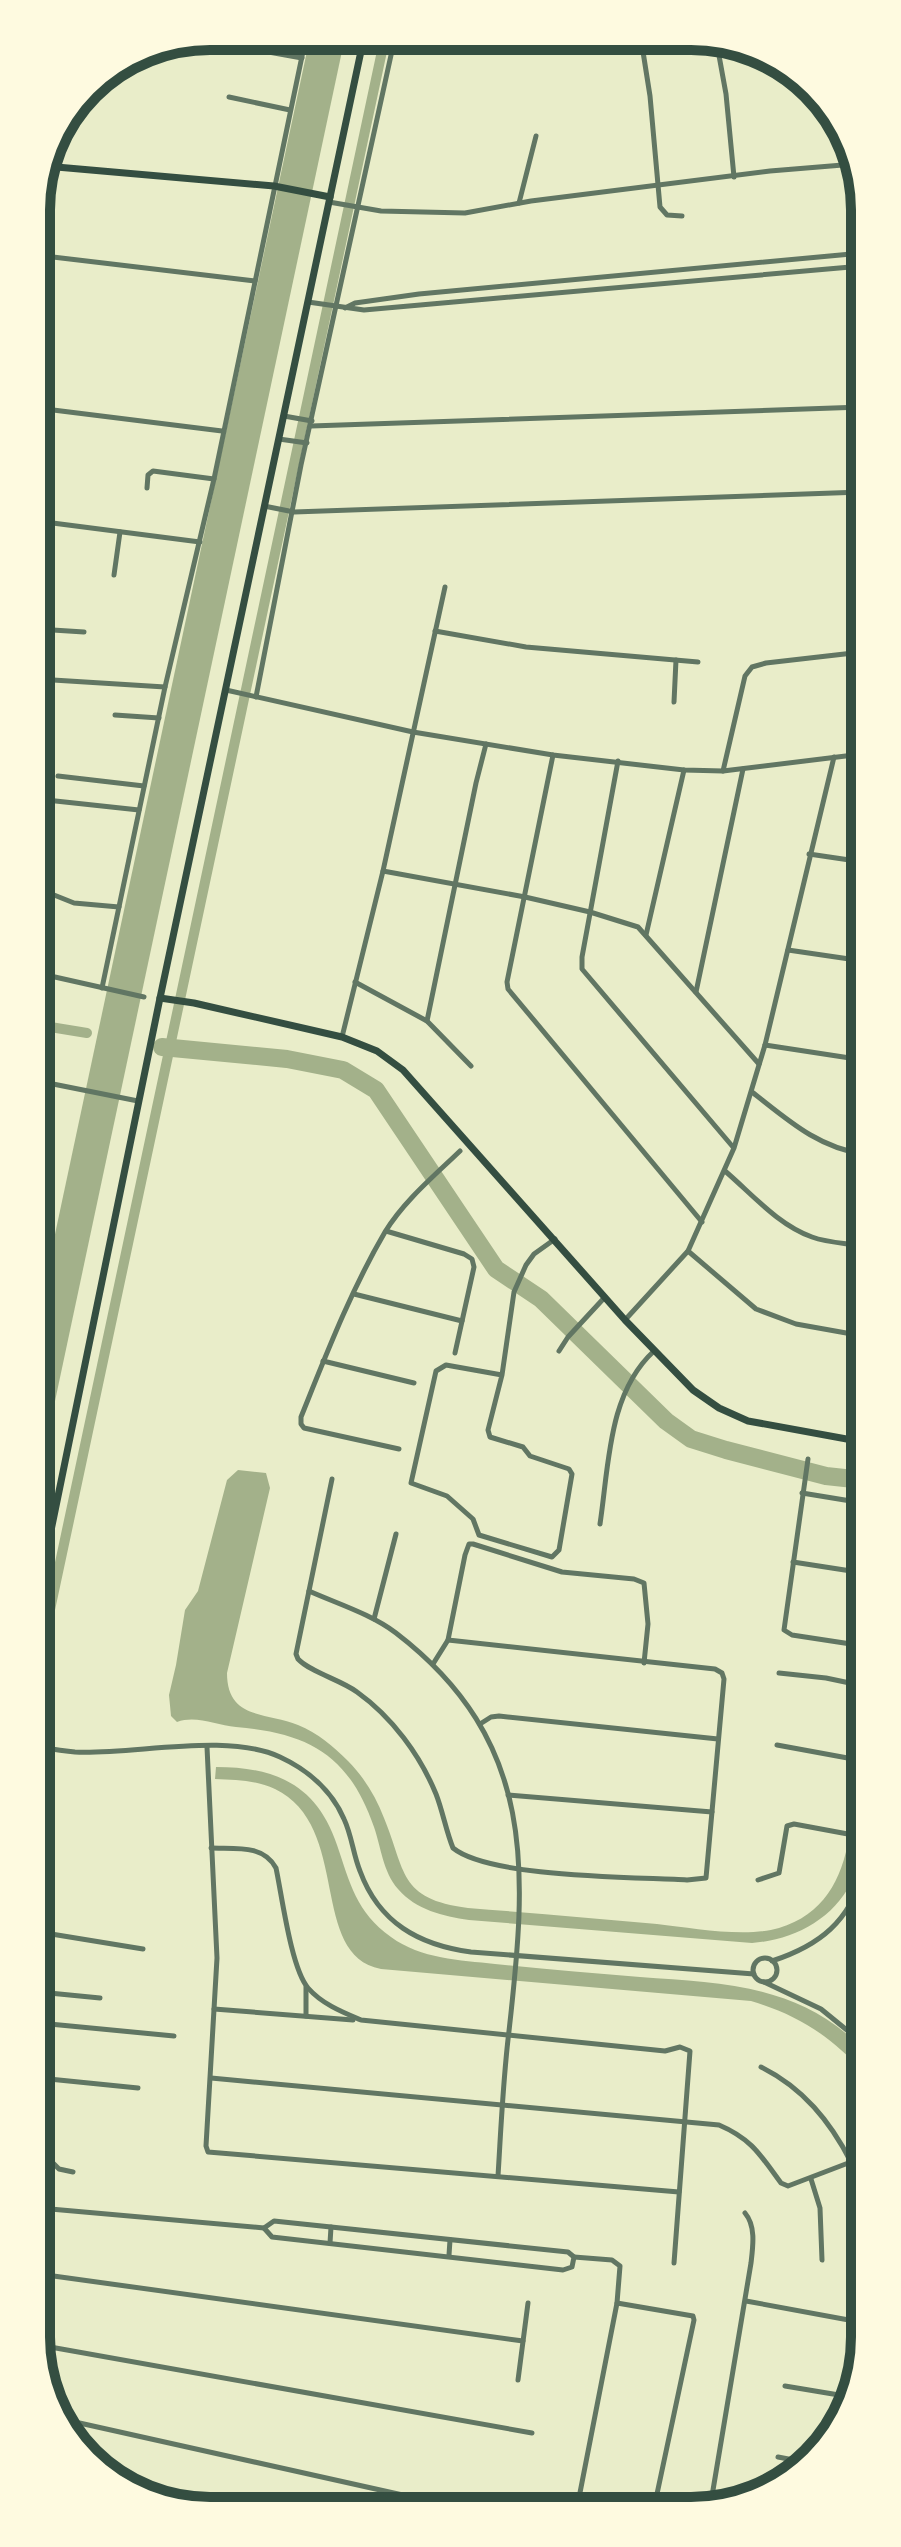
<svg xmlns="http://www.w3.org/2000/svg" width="901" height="2547" font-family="Commissioner,sans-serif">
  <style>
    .water { fill: #a3b18a }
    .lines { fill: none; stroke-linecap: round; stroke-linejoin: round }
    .canal { stroke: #a3b18a; stroke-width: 10 }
    .river { stroke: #a3b18a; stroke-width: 18 }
    .minor { stroke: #617663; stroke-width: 5 }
    .secondary { stroke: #344e41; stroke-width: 7 }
    .rim { fill: none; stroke: #344e41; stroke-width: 10 }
  </style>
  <rect width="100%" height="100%" fill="#e9edc9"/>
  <g class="water">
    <polygon points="310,37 345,37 38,1481 38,1314"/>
    <path d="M 238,1470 L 266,1473 L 270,1488 L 227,1673 C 227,1720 267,1712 298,1725 C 318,1733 333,1746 348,1761 C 364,1777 376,1797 384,1818 C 406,1871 398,1899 468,1908 C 531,1913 594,1918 657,1924 C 693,1928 745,1938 779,1928 C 823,1915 842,1880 849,1837 L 863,1840 C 860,1854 858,1870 851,1883 C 832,1920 793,1940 752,1943 L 469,1920 C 443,1916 416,1910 398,1889 C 383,1872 381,1847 374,1827 C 349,1755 309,1733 236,1727 C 216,1725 196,1715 177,1722 L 171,1716 L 169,1695 L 176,1665 L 185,1610 L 198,1591 L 227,1480 Z"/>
    <path d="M 216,1767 C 276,1767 317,1785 337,1845 C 350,1883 356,1912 391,1937 C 421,1959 460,1960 495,1964 C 544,1969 592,1973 640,1977 C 725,1983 801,1985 864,2050 L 864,2073 C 831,2036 798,2015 751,2001 L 381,1969 C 308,1955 352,1826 275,1789 C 256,1780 236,1780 215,1779 Z"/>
  </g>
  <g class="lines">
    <g class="canal">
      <polyline points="38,1025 87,1033"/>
      <polyline points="38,1666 385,37"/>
    </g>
    <polyline class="river" points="162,1047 287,1059 343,1070 376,1090 496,1269 541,1299 666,1421 691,1439 726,1450 826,1476 863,1480"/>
    <g class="minor">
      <polyline points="641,39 650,96 660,207 667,215 682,216"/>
      <polyline points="716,39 726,94 734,177"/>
      <polyline points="263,51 302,58"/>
      <polyline points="806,83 807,88"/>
      <polyline points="229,97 290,110"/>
      <polyline points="329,202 381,211 465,213 531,201 770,171 855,164"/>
      <polyline points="519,203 536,136"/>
      <polyline points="36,255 255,281"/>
      <polyline points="308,302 364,310 862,266"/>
      <polyline points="345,308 355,303 419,294 862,253"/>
      <polyline points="37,408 222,431"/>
      <polyline points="284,416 312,421"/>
      <polyline points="311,426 862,407"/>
      <polyline points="279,439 307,443"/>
      <polyline points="147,488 148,475 153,471 214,479"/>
      <polyline points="264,506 294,512 862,492"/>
      <polyline points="37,521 200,542"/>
      <polyline points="114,575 120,532"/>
      <polyline points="37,629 84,632"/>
      <polyline points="435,631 526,647 698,662"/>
      <polyline points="37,679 165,687"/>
      <polyline points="226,690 413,732 553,755 684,770 723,771 862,754"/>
      <polyline points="256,697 301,465 395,37"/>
      <polyline points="674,702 676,660"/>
      <polyline points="115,715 159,718"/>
      <polyline points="553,755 507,982 508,989 702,1222"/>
      <polyline points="618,761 582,957 582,969 733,1147"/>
      <polyline points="723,771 745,676 752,667 766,663 862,652"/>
      <polyline points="58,776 144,786"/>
      <polyline points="37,799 139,810"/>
      <polyline points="809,854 863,862"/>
      <polyline points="383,871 525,897 590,912 638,927 759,1064"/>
      <polyline points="37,893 54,895 74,903 119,907"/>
      <polyline points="646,935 684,770"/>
      <polyline points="788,950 863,961"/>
      <polyline points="37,973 144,997"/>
      <polyline points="355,982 427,1021 471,1066"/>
      <polyline points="102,988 165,687 214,479 306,37"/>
      <polyline points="696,992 743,769"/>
      <polyline points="427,1021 476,783 486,744"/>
      <polyline points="342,1037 383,871 445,587"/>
      <polyline points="765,1045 863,1060"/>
      <polyline points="38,1081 138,1101"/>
      <path d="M 752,1092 C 788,1120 817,1147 863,1154"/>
      <path d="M 725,1171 C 752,1194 778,1225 812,1237 C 828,1243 846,1243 863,1246"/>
      <polyline points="386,1231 464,1254 472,1259 474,1267 455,1353"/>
      <polyline points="688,1251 756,1309 796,1324 863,1336"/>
      <polyline points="354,1294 462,1321"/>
      <polyline points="625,1320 688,1251 734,1148 765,1045 834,757"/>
      <polyline points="559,1351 568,1337 605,1297"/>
      <polyline points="323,1361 414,1383"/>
      <polyline points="502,1375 446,1365 436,1371 411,1483 447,1496 473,1519 479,1535 552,1557 559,1550 572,1474 569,1469 530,1456 523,1447 490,1437 488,1430 502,1375 514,1292 526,1265 534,1254 555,1239"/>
      <path d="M 399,1449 L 304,1428 L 301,1424 L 301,1417 C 326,1355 351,1290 385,1232 C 404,1201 434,1176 460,1151"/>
      <polyline points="808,1459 784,1630 792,1635 864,1646"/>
      <path d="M 332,1479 L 296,1654 L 298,1659 C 310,1672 341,1680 357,1692 C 392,1717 420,1755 436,1794 C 443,1812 446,1831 453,1848 C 490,1878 636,1877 687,1880 L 706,1878 L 724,1679 L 722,1673 L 715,1669 L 448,1640"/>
      <polyline points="802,1493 863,1503"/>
      <path d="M 600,1524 C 609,1465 608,1393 654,1351"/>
      <polyline points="793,1562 864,1573"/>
      <path d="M 309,1591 C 338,1604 371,1614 396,1633 C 538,1742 527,1871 509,2031 C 503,2079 501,2128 498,2176"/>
      <polyline points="374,1619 396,1534"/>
      <polyline points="433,1664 448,1640 465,1555 469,1544 473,1544 562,1572 634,1579 644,1583 648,1624 644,1663"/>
      <polyline points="779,1673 826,1678 864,1686"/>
      <polyline points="480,1724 491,1717 499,1716 718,1739"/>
      <polyline points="777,1745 864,1761"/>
      <path d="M 39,1747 C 51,1749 63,1751 75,1752 C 134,1755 226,1732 280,1757 C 308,1770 332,1791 344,1819 C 352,1836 353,1854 360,1871 C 379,1923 419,1945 471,1952 L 754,1974"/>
      <polyline points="207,1747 217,1958 206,2146 208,2152 679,2192"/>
      <polyline points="508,1795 712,1812"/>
      <path d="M 211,1848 C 235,1849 263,1844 276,1868 C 282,1896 291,1968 308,1988 C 322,2004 342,2012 361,2020 L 665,2051 L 680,2047 L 690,2051 L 674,2263"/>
      <polyline points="758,1880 779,1873 787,1826 794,1824 864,1837"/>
      <polyline points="39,1932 143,1949"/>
      <circle cx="765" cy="1970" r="12"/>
      <path d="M 772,1961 C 821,1945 849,1921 864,1872"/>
      <polyline points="764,1982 821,2009 864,2044"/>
      <polyline points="39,1992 100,1998"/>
      <polyline points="214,2009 353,2020"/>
      <polyline points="306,2016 306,1987"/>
      <polyline points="39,2023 174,2036"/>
      <path d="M 761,2067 C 803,2088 830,2121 851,2162"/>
      <polyline points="39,2078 138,2088"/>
      <path d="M 211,2078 L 719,2125 C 752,2139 761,2156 781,2183 L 788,2186 L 864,2157"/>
      <polyline points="39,2149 59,2169 73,2172"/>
      <polyline points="811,2179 820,2208 822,2260"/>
      <polyline points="39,2208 264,2228"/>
      <polygon points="274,2221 568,2252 574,2257 572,2267 563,2270 272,2237 264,2228"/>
      <polyline points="330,2243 331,2227"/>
      <polyline points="449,2255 450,2240"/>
      <polyline points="574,2257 612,2260 620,2266 617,2303 577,2508"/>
      <polyline points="39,2274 523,2341"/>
      <polyline points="746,2301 865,2323"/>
      <polyline points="617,2303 693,2316 694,2320 654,2508"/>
      <polyline points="39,2345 532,2433"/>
      <polyline points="518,2380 528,2303"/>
      <polyline points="785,2386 845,2396"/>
      <polyline points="66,2420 461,2508"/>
      <polyline points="778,2457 804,2462"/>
      <path d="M 710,2508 L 751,2263 C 753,2246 756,2226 745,2213"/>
    </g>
    <g class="secondary">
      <polyline points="45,166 274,186 330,197"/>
      <polyline points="160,998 194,1003 342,1037 377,1051 403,1070 625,1320 693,1390 719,1408 748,1421 863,1442"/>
      <polyline points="38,1594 160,998 364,37"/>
    </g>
  </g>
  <path d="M0 0H901V2547H0ZM210 50H691A160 160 0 0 1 851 210V2337A160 160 0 0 1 691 2497H210A160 160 0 0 1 50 2337V210A160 160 0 0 1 210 50Z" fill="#fefae0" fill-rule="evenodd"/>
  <path class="rim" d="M210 50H691A160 160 0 0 1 851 210V2337A160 160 0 0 1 691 2497H210A160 160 0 0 1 50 2337V210A160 160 0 0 1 210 50Z"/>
</svg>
